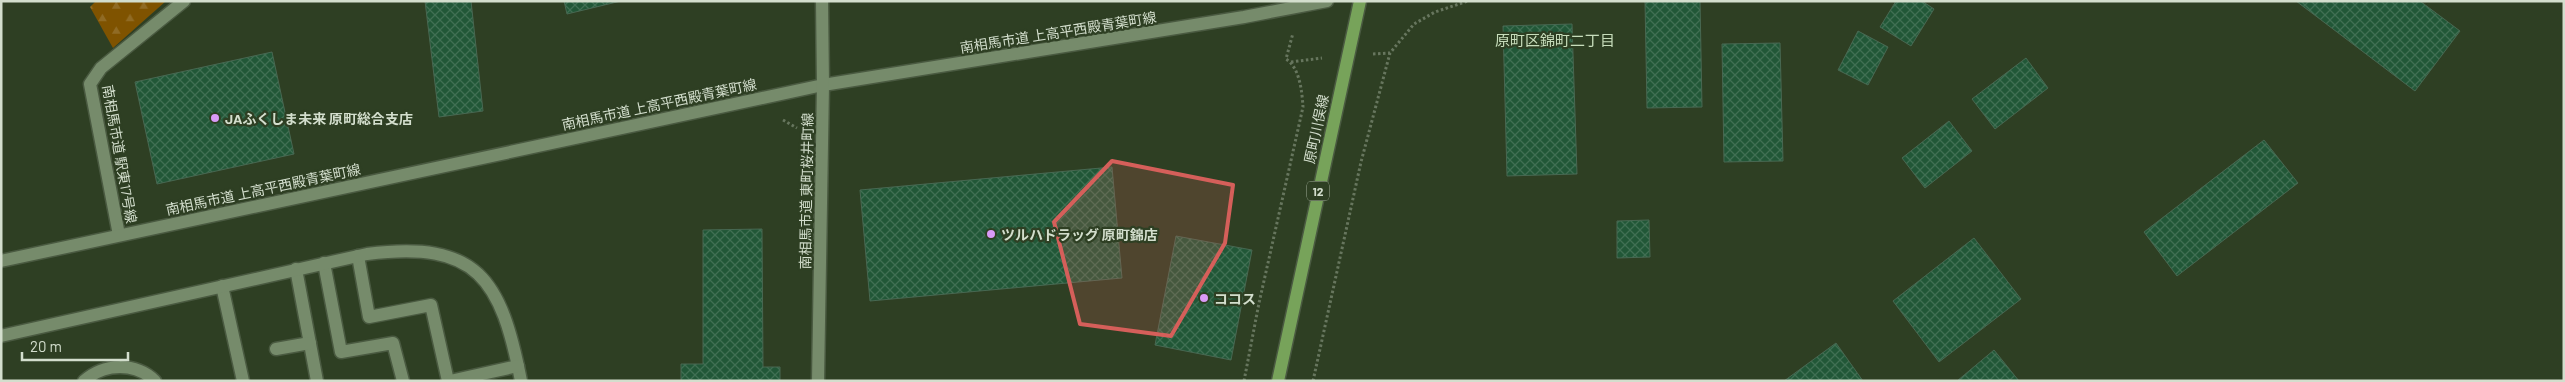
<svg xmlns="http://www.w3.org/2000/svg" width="2565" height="382" font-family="Barlow,'Noto Sans JP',sans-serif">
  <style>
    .forest { fill: url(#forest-firs) }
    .building { fill: url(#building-cross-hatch); stroke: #486852 }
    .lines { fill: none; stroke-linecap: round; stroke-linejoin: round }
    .minor-casing { stroke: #4a5a41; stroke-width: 15 }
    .major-casing { stroke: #4a5a41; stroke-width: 15 }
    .path { stroke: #67765e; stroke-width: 3; stroke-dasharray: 2.5 2.5; stroke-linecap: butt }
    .minor { stroke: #768b6b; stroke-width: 12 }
    .major { stroke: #77a35a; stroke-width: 12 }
    .marked { fill: #d55f5a; fill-opacity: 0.2; stroke: #d55f5a; stroke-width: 4; stroke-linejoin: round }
    .poi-dot { fill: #d99af7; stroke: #2e3f23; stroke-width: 2 }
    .labels { text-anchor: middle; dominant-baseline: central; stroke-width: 4.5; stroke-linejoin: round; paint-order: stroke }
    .shield { fill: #2e3f23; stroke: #a2ae9a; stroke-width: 1 }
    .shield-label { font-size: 12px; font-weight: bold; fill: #d3decd }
    .street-label { font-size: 14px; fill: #d3decd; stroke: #2e3f23 }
    .poi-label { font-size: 14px; font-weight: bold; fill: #d3decd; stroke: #2e3f23; text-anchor: start }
    .neighbourhood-label { font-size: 15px; fill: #c7ddbb; stroke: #2e3f23 }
  </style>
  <defs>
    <pattern id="forest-firs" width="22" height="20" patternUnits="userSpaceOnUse" patternTransform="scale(1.25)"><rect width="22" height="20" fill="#7f5300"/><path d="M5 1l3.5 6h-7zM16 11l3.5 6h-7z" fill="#906b24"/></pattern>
    <pattern id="building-cross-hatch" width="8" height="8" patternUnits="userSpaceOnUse" patternTransform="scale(1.25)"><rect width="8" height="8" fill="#215737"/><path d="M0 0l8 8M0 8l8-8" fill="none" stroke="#406f53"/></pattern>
  </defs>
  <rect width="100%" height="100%" fill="#2e3f23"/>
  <polygon class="forest" points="96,1 166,1 113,48 90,7"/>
  <g class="building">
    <polygon points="425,1 471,1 483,111 439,117"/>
    <polygon points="564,1 621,1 567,14"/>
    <polygon points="1645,1 1700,1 1702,107 1647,108"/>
    <polygon points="1896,1 1922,1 1934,9 1911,46 1880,27"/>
    <polygon points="2296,1 2420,1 2460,31 2415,91"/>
    <polygon points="1572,24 1577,174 1507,176 1503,26"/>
    <polygon points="1858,31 1888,47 1868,85 1838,70"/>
    <polygon points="1780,43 1783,161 1724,162 1722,44"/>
    <polygon points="272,52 294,154 157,184 135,82"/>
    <polygon points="2026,58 2048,88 1995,129 1972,99"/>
    <polygon points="1949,121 1972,151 1925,188 1902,158"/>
    <polygon points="2264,140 2298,183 2177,276 2144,232"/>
    <polygon points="1112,167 1122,278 870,301 860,190"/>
    <polygon points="1649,220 1650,257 1617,258 1617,221"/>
    <polygon points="762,229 763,367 780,367 780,381 681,381 681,364 703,364 703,230"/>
    <polygon points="1176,236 1252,250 1231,360 1155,345"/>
    <polygon points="1974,238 2021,299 1939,362 1893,301"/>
    <polygon points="1836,343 1863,381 1784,381"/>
    <polygon points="1994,350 2019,381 1957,381"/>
  </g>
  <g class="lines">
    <defs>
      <g id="minor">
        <polyline points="119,235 90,84 101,68 184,1"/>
        <polyline points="358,256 369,317 431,305 448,381"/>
        <polyline points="1,261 823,85 1244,17 1327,1"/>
        <polyline points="324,263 341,352 393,343 403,381"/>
        <polyline points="296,269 317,381"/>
        <polyline points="222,286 243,381"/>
        <path d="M 1,336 L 367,254 C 478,240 501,279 521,381"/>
        <polyline points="276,349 310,343"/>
        <path d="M 84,381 C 104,363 135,362 155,381"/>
        <polyline points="450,381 518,366"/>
        <polyline points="818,381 823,85 822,1"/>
      </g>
      <polyline id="major" points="1278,381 1360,1"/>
    </defs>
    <use href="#minor" class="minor-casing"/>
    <use href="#major" class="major-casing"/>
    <g class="path">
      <polyline points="1373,54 1390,53"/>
      <polyline points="1291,62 1322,58"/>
      <polyline points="783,120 797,128"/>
      <path d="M 1244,381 L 1259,303 L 1303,107 C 1302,92 1300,68 1286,59 L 1293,33"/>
      <polyline points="1313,381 1361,162 1390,53 1414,24 1435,12 1468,1"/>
    </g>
    <use href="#minor" class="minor"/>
    <use href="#major" class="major"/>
  </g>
  <path class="marked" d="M 1112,161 L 1233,185 L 1225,243 L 1171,336 L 1080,324 L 1054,222 Z"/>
  <g class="poi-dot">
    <circle cx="215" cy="118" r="5"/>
    <circle cx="991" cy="234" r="5"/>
    <circle cx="1204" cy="298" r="5"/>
  </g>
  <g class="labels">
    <rect class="shield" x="1307" y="181.5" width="22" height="19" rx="4"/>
    <g class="shield-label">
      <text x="1318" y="191">12</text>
    </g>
    <g class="street-label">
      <text transform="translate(1058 32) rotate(-9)">南相馬市道 上高平西殿青葉町線</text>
      <text transform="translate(659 104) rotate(-12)">南相馬市道 上高平西殿青葉町線</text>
      <text transform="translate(1316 129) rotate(-78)">原町川俣線</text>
      <text transform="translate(120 154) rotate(80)">南相馬市道 駅東17号線</text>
      <text transform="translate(263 189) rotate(-12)">南相馬市道 上高平西殿青葉町線</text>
      <text transform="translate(806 191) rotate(-89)">南相馬市道 東町桜井町線</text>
    </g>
    <g class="poi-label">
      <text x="225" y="118">JAふくしま未来 原町総合支店</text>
      <text x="1001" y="234">ツルハドラッグ 原町錦店</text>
      <text x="1214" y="298">ココス</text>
    </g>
    <g class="neighbourhood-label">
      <text x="1555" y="40">原町区錦町二丁目</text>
    </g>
  </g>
  <rect width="2565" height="382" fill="none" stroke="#d3decd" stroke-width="5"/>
  <path d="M22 352v8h106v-8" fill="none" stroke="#d3decd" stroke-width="2.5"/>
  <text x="30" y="352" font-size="15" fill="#d3decd" stroke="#2e3f23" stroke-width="4" paint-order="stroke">20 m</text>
</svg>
